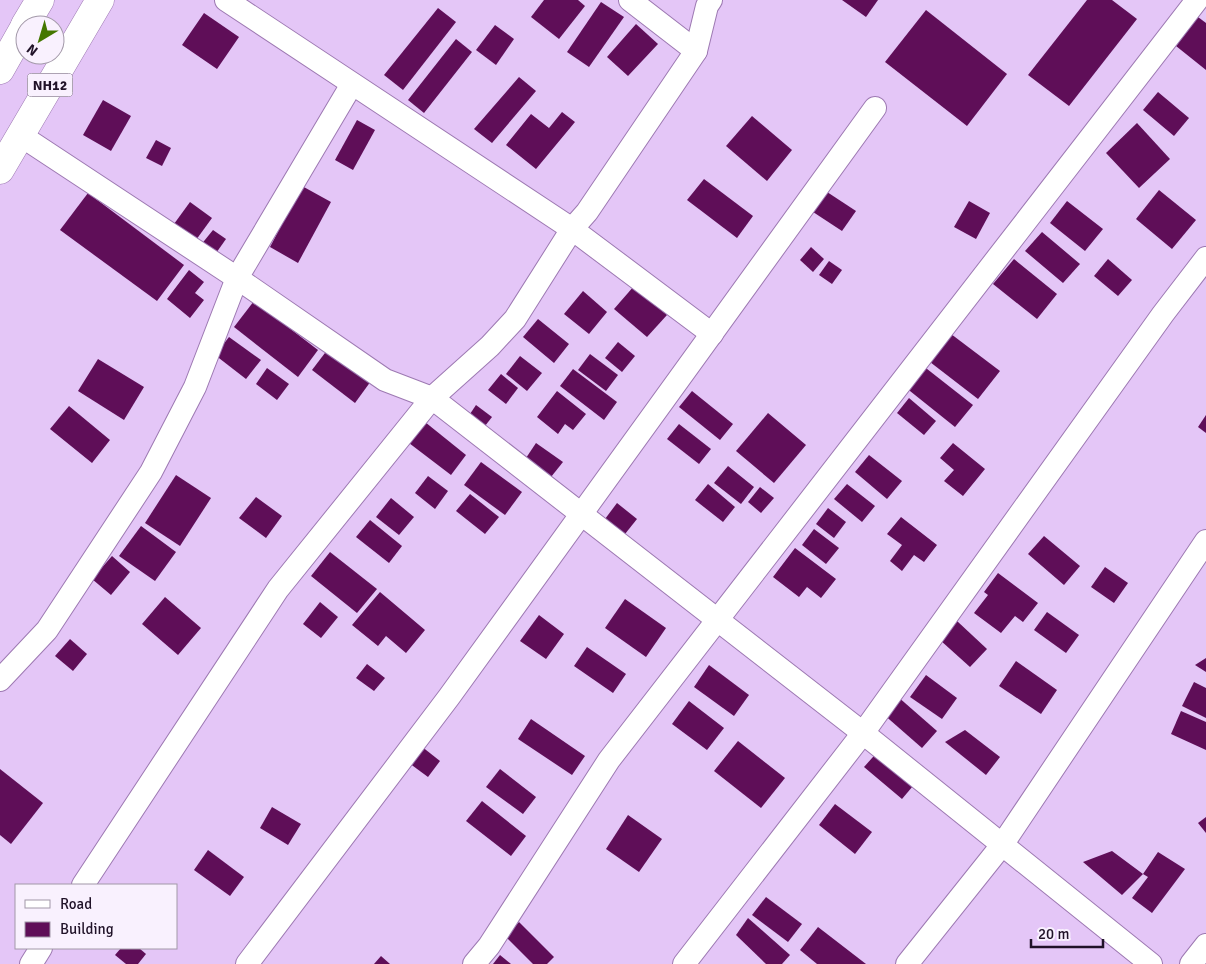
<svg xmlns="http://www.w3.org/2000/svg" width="1206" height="964" font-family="Signika,sans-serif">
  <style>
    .building { fill: #5f0e58 }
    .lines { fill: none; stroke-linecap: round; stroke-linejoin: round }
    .street-casing { stroke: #9d79b2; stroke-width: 24 }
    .highway-casing { stroke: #9d79b2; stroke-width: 29 }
    .street { stroke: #fff; stroke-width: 22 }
    .highway { stroke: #fff; stroke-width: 28 }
    .labels { text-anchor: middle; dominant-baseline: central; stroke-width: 5; stroke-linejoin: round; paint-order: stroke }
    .shield { fill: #f9f1fe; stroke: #615568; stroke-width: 1 }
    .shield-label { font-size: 14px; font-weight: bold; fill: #201228 }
  </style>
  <rect width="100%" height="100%" fill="#e4c6f7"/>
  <g class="building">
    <polygon points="544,0 578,0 585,6 559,39 531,17"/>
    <polygon points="842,0 878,0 866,17"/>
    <polygon points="1087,0 1112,0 1137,19 1069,106 1028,75"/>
    <polygon points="601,2 624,17 589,67 567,52"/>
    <polygon points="438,8 456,22 403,90 384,75"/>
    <polygon points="926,10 1007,74 967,126 885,62"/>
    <polygon points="204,13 239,37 217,69 182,45"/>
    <polygon points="1198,17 1206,23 1206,70 1176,46"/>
    <polygon points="636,24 658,44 628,76 607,57"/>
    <polygon points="495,25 514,39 496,65 476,50"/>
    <polygon points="456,39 472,52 424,113 408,100"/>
    <polygon points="519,77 536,91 492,143 474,129"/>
    <polygon points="1158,92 1189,118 1174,136 1143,110"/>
    <polygon points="103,100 131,116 111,151 83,135"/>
    <polygon points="562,112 575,122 536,169 506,145 531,114 549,128"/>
    <polygon points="752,116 792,150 767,181 726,146"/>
    <polygon points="357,120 375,130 353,170 335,160"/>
    <polygon points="1137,123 1170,159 1139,188 1106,153"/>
    <polygon points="156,140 171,148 162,166 146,158"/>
    <polygon points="704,179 753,216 737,238 687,200"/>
    <polygon points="302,186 331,202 298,263 270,247"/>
    <polygon points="824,190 856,211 842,231 810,210"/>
    <polygon points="1159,190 1196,220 1172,249 1136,219"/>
    <polygon points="88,193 184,265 157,301 60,230"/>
    <polygon points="969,201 990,213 976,239 954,227"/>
    <polygon points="1067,201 1103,229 1085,251 1050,223"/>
    <polygon points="190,202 212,218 196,240 174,224"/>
    <polygon points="213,230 226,239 214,256 200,246"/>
    <polygon points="1042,232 1080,264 1063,283 1025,251"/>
    <polygon points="811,247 824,259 813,272 800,260"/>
    <polygon points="1014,259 1057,294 1037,319 993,284"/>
    <polygon points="1108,259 1132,280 1118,296 1094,276"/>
    <polygon points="829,261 842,270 832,284 819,275"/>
    <polygon points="189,270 204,282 195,293 204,300 190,318 167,299"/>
    <polygon points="634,286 667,315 647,337 614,309"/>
    <polygon points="583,291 607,312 589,334 564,314"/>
    <polygon points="254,301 318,350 298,377 234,327"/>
    <polygon points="538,319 569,344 554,363 523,337"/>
    <polygon points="951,334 1000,371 978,399 930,362"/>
    <polygon points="229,337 261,360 246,379 215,355"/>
    <polygon points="618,342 635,356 622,372 605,358"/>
    <polygon points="328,349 371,381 355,403 312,370"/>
    <polygon points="590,354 618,375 606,391 578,370"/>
    <polygon points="520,356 542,373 527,391 506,374"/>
    <polygon points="98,359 144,387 124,420 78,391"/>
    <polygon points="922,365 973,405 955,427 905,387"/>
    <polygon points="267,368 289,384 277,400 256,384"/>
    <polygon points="573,369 617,402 604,420 560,386"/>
    <polygon points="501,374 518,388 506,404 488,390"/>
    <polygon points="557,391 586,414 573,430 565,424 558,434 537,417"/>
    <polygon points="692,391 733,424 720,440 679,407"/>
    <polygon points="909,398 936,421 924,435 897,413"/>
    <polygon points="476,405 492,417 485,426 470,414"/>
    <polygon points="69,406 110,440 92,463 50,429"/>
    <polygon points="768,413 806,445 774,483 736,451"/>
    <polygon points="1206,415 1206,433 1198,427"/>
    <polygon points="425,422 466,455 451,475 409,443"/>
    <polygon points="679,424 711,449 699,464 667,439"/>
    <polygon points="536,443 563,462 551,477 526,458"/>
    <polygon points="953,443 985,469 963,496 944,481 954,470 940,458"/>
    <polygon points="869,455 902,481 887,499 855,472"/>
    <polygon points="481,462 522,492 505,515 464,485"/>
    <polygon points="728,466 754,487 741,504 714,483"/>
    <polygon points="176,475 211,498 180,546 145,523"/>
    <polygon points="428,476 448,491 435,509 415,493"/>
    <polygon points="708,484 735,507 723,522 695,500"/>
    <polygon points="847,484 875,506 862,522 834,499"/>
    <polygon points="760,487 774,498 761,513 748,502"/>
    <polygon points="470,494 499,517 485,534 456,511"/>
    <polygon points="256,497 282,516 266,538 239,518"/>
    <polygon points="391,498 414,517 399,535 376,517"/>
    <polygon points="617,503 637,519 625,534 605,519"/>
    <polygon points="828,508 846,522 834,538 816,524"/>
    <polygon points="901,517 937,545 924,562 914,555 902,571 890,561 902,545 887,534"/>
    <polygon points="370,520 402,546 389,563 356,537"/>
    <polygon points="141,526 176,552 155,581 119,556"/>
    <polygon points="814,529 839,548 826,564 802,545"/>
    <polygon points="1044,536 1080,566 1064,585 1028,554"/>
    <polygon points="795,548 836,579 821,598 807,587 799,597 773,577"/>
    <polygon points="330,552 377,589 357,613 311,576"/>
    <polygon points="112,556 130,572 111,595 92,579"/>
    <polygon points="1105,567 1128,583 1114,603 1091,587"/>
    <polygon points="998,573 1038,603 1023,622 1015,616 1001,633 974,613 988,595 984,592"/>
    <polygon points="380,592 425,630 406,653 386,636 378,646 352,625"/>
    <polygon points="165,597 201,628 178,655 142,624"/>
    <polygon points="625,599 666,628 646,657 605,628"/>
    <polygon points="320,602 338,617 321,638 303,624"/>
    <polygon points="1047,612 1079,635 1066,653 1034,630"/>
    <polygon points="539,615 564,634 546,659 520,641"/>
    <polygon points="957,621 987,649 970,667 940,640"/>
    <polygon points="70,639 87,654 73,671 55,656"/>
    <polygon points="587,647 626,674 613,693 574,666"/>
    <polygon points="1206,658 1206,672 1195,665"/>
    <polygon points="1016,661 1057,690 1041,714 999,686"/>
    <polygon points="367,664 385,678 374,691 356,678"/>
    <polygon points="709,665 749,695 734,716 694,687"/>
    <polygon points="926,675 957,698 942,719 910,697"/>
    <polygon points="1194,682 1206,688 1206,718 1182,706"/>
    <polygon points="897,696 937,731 922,748 882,713"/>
    <polygon points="689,701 724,728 707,750 672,724"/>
    <polygon points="1181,711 1206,722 1206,750 1171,734"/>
    <polygon points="531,719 585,756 572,775 518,739"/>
    <polygon points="965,730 1000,757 986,775 945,742"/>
    <polygon points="738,741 785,778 761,808 714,771"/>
    <polygon points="421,746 440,761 428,777 409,763"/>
    <polygon points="881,748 918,780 902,799 864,767"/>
    <polygon points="0,769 43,803 11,844 0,835"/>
    <polygon points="500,769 536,797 523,814 486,787"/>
    <polygon points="482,801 526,836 511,856 466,821"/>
    <polygon points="835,804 872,832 855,854 819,825"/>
    <polygon points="272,807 301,824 288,845 260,828"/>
    <polygon points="628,815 662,839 639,872 606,849"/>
    <polygon points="1206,817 1206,833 1198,823"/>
    <polygon points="208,850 244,877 230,896 194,870"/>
    <polygon points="1112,851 1143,874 1158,852 1185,869 1152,913 1132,898 1148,877 1143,874 1122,895 1083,862"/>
    <polygon points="766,897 802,924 788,942 752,915"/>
    <polygon points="748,918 790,955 782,964 766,964 736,935"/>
    <polygon points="519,922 554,957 547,964 533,964 505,936"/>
    <polygon points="818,927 866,964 817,964 800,950"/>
    <polygon points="121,948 139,948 146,954 138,964 126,964 115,955"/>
    <polygon points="500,955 511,964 493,964"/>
    <polygon points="381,956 390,964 374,964"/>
  </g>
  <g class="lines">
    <defs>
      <g id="street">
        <polyline points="226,0 572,229 712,334"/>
        <polyline points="630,0 696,51"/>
        <polyline points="20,135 237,278 385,380 432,398 863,733 1151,964"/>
        <polyline points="0,680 47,630 151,472 195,387 237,278 352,84"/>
        <polyline points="83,885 278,589 432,398 490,346 515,319 572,229 587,212 696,51 707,6 711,0"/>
        <polyline points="31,964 41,948"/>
        <polyline points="247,964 449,697 875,108"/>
        <polyline points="474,964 489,946 609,760 1197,0"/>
        <polyline points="684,964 863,733 1163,314 1206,258"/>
        <polyline points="907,964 1002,845 1206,541"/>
        <polyline points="1191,964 1206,945"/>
      </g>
      <g id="highway">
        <polyline points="25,25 40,0"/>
        <polyline points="0,70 25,26"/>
        <polyline points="0,170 100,0"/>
      </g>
    </defs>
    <use href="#street" class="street-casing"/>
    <use href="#highway" class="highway-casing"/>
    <use href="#street" class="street"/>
    <use href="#highway" class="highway"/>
  </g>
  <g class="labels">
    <rect class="shield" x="27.5" y="73.5" width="45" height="23" rx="4"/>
    <g class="shield-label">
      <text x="50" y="85">NH12</text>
    </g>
  </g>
  <rect x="15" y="884" width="162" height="65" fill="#f9f1fe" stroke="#a298a8"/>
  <rect x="25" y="900" width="25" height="8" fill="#ffffff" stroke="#a298a8"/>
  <text x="60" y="909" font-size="15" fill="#201228">Road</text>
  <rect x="25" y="922" width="25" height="15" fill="#5f0e58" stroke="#a298a8"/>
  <text x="60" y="934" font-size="15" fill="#201228">Building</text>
  <g transform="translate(40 40) rotate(218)"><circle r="24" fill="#f9f1fe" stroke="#a298a8"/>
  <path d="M0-4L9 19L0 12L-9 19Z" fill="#447700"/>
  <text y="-8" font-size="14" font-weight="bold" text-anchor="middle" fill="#201228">N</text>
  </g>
  <path d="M1031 939v8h72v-8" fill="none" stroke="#201228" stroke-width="2.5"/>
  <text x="1038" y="939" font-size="15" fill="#201228" stroke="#f9f1fe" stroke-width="4" paint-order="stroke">20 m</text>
</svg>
